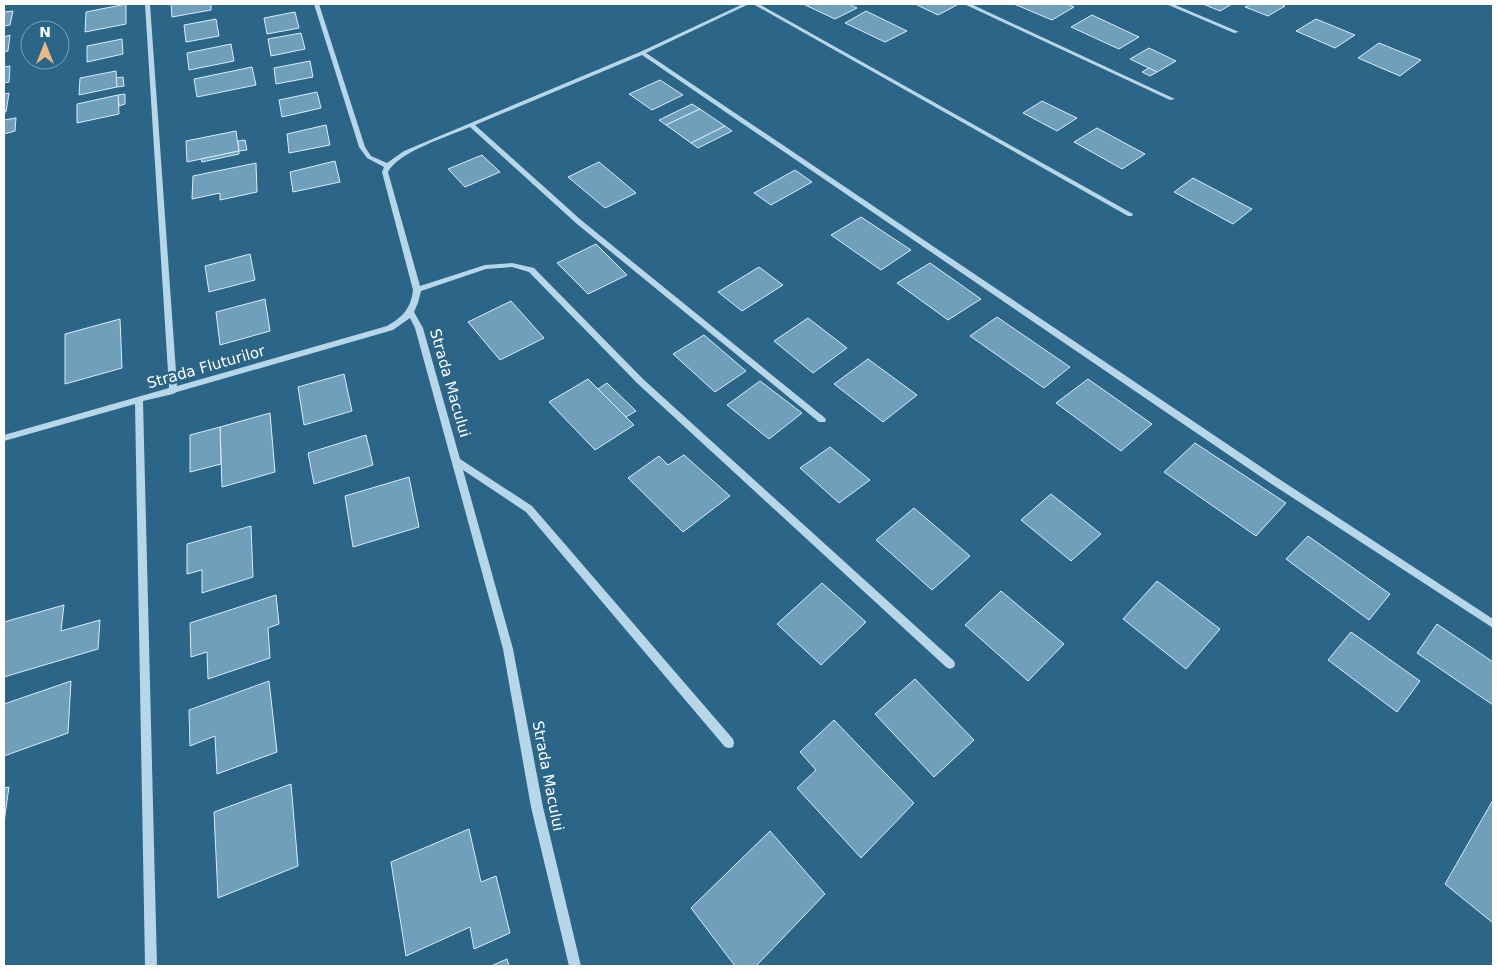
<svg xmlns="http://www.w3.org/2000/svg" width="1497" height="970" font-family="'DejaVu Sans',sans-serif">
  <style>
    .building { fill: #6f9fbb; stroke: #dbecf6 }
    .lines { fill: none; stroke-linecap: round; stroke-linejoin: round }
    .minor { fill: #b7d6e8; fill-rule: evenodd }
    .labels { text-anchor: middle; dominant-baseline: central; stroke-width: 5; stroke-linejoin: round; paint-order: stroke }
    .street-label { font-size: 15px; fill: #fff; stroke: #2b6587 }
  </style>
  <rect width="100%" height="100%" fill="#2b6587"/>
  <g class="building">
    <polygon points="126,4 126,24 85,32 86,12"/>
    <polygon points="171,4 211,4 211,10 172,17"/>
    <polygon points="803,4 849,4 857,8 835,19"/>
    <polygon points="915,4 955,4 957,5 938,15"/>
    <polygon points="1014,4 1067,4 1074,7 1052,20"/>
    <polygon points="1203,4 1232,4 1220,11"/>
    <polygon points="1251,4 1280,4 1285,6 1268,16 1245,7"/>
    <polygon points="13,11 10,25 4,26 4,12"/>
    <polygon points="866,11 907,31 885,42 845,23"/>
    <polygon points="295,12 299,28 267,34 264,18"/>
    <polygon points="1092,15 1139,37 1119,49 1071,27"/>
    <polygon points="216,19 219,36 186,42 184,25"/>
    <polygon points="1316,19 1355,35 1335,48 1296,31"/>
    <polygon points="301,33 305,49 271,56 268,39"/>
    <polygon points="10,35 8,51 4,52 4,37"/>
    <polygon points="122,39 123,54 87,62 87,46"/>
    <polygon points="1379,43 1421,60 1400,76 1358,58"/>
    <polygon points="231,44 234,61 189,70 187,53"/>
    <polygon points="1149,48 1176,61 1157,72 1130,59"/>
    <polygon points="310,61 313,77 276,84 274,68"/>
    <polygon points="10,66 9,82 4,83 4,67"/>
    <polygon points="252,67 256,85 197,97 194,79"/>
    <polygon points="1149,68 1157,72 1150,76 1142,72"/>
    <polygon points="116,71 117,87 79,95 80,78"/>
    <polygon points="123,77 124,86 117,87 116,78"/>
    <polygon points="660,80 683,95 652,110 629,94"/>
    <polygon points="317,92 321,108 282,117 279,100"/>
    <polygon points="9,93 6,112 4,112 4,94"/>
    <polygon points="125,94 125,104 119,106 118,95"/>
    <polygon points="118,95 119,114 77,123 77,104"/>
    <polygon points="1042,101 1077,118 1057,131 1023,113"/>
    <polygon points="692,104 700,109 666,125 659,120"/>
    <polygon points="700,109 725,126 691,143 666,125"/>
    <polygon points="16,118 15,131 4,134 4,120"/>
    <polygon points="326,125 330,145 289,153 287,134"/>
    <polygon points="725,126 732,131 698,148 691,143"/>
    <polygon points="1097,128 1145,154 1122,169 1074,142"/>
    <polygon points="236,131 239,151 187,162 186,141"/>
    <polygon points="245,140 247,150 239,151 238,141"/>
    <polygon points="239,151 239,154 202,162 201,159"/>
    <polygon points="482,155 500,172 465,187 448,169"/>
    <polygon points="335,161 340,182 293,192 290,172"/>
    <polygon points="599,162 636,193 605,208 568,177"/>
    <polygon points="256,163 257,192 220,200 220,193 192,199 193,176"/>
    <polygon points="795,170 812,182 771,205 754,193"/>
    <polygon points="1193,178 1252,209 1233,224 1174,192"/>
    <polygon points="861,217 911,250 881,270 831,235"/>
    <polygon points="596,244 627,275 588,294 557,263"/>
    <polygon points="250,254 255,280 209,292 205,266"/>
    <polygon points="930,263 981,299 948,320 897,283"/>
    <polygon points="759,267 783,285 742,311 718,292"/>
    <polygon points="265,299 270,331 220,345 216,312"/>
    <polygon points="511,301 544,338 500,360 468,322"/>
    <polygon points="997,317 1070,367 1044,388 970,336"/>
    <polygon points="808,318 847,348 813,373 774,341"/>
    <polygon points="120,319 122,368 65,384 65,334"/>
    <polygon points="704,335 746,371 715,392 673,354"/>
    <polygon points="868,359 917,395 883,422 834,384"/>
    <polygon points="344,374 352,411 304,425 298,387"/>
    <polygon points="588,379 634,425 595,450 549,402"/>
    <polygon points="1088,379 1152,424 1121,451 1056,403"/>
    <polygon points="760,381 802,413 769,439 727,405"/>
    <polygon points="607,383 636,411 626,417 598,389"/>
    <polygon points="270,413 275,472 222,487 220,427"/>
    <polygon points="220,427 221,464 190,472 190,435"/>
    <polygon points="366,435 373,465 314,484 308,453"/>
    <polygon points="1195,443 1286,503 1256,536 1164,472"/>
    <polygon points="830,447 870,480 839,503 800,468"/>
    <polygon points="684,455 730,496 683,532 628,478 659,456 668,465"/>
    <polygon points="409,477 419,527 353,547 345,496"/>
    <polygon points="1051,494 1101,534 1071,561 1021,520"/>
    <polygon points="914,508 970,556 932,590 876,540"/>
    <polygon points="251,526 253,577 202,593 202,570 187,574 187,544"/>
    <polygon points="1308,536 1390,594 1369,620 1286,559"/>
    <polygon points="1157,581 1220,629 1186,669 1123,619"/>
    <polygon points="822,583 866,622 821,665 777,624"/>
    <polygon points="1001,591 1064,644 1028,681 965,625"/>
    <polygon points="276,595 279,624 268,628 270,658 208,679 207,652 191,657 190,623"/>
    <polygon points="64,605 61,631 100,620 98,649 4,677 4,622"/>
    <polygon points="1437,624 1493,662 1493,705 1417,653"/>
    <polygon points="1351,632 1420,681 1397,712 1328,660"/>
    <polygon points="915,679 974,740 934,777 875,714"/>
    <polygon points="71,681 68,733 4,756 4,704"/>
    <polygon points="269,681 277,752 217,774 215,736 190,746 189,710"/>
    <polygon points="834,720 914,803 861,858 797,788 816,770 800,752"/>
    <polygon points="291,784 298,866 218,898 214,812"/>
    <polygon points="9,787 4,822 4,788"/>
    <polygon points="1493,800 1493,923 1445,884"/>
    <polygon points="469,829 481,882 496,876 510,933 474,949 470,927 406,956 391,862"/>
    <polygon points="770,831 825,894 756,966 735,966 691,908"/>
    <polygon points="507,959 509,966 491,966"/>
  </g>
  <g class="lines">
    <g class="minor">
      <path d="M 145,4 L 150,4 L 177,386 L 387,326 C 403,317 411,308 413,290 L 382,172 L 384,167 L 367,158 L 359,147 L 314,4 L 319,4 L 365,147 L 371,156 L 387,163 L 404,151 L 640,52 L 743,4 L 749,4 L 646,53 L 1273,475 L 1493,619 L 1493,628 L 1267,481 L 642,55 L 475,125 L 581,220 L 825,418 L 826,420 L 825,422 L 819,422 L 577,224 L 470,127 C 449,136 398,152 388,172 L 420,286 L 485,265 L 512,263 L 534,268 L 643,379 L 954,661 L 955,664 L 954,667 L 950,669 L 946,667 L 637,383 L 529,272 L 512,267 L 486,269 L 421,291 L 418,303 L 414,312 L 423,328 L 460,459 L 532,506 L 733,739 L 734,743 L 733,747 L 729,748 L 725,747 L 526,512 L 463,470 L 513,649 L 543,807 L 581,966 L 569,966 L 531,807 L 503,649 L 415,328 L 410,318 L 393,330 L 177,392 L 173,394 L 143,401 L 157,966 L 145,966 L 135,404 L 4,441 L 4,435 L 169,388 Z"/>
      <polygon points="753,4 759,4 1133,214 1132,216 1128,216"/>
      <polygon points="964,4 971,4 1175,99 1170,100"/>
      <polygon points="1166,4 1173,4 1239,32 1234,33"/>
    </g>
  </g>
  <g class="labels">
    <g class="street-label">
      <text transform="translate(206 367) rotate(-16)">Strada Fluturilor</text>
      <text transform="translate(450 383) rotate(74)">Strada Macului</text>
      <text transform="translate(548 776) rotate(79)">Strada Macului</text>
    </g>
  </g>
  <rect width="1497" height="970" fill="none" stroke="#ffffff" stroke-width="10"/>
  <g transform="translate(45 45)"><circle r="24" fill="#2b6587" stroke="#80a3b7"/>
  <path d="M0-4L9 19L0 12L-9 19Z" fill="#edb980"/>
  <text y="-8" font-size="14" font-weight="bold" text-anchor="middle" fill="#ffffff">N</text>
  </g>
</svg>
